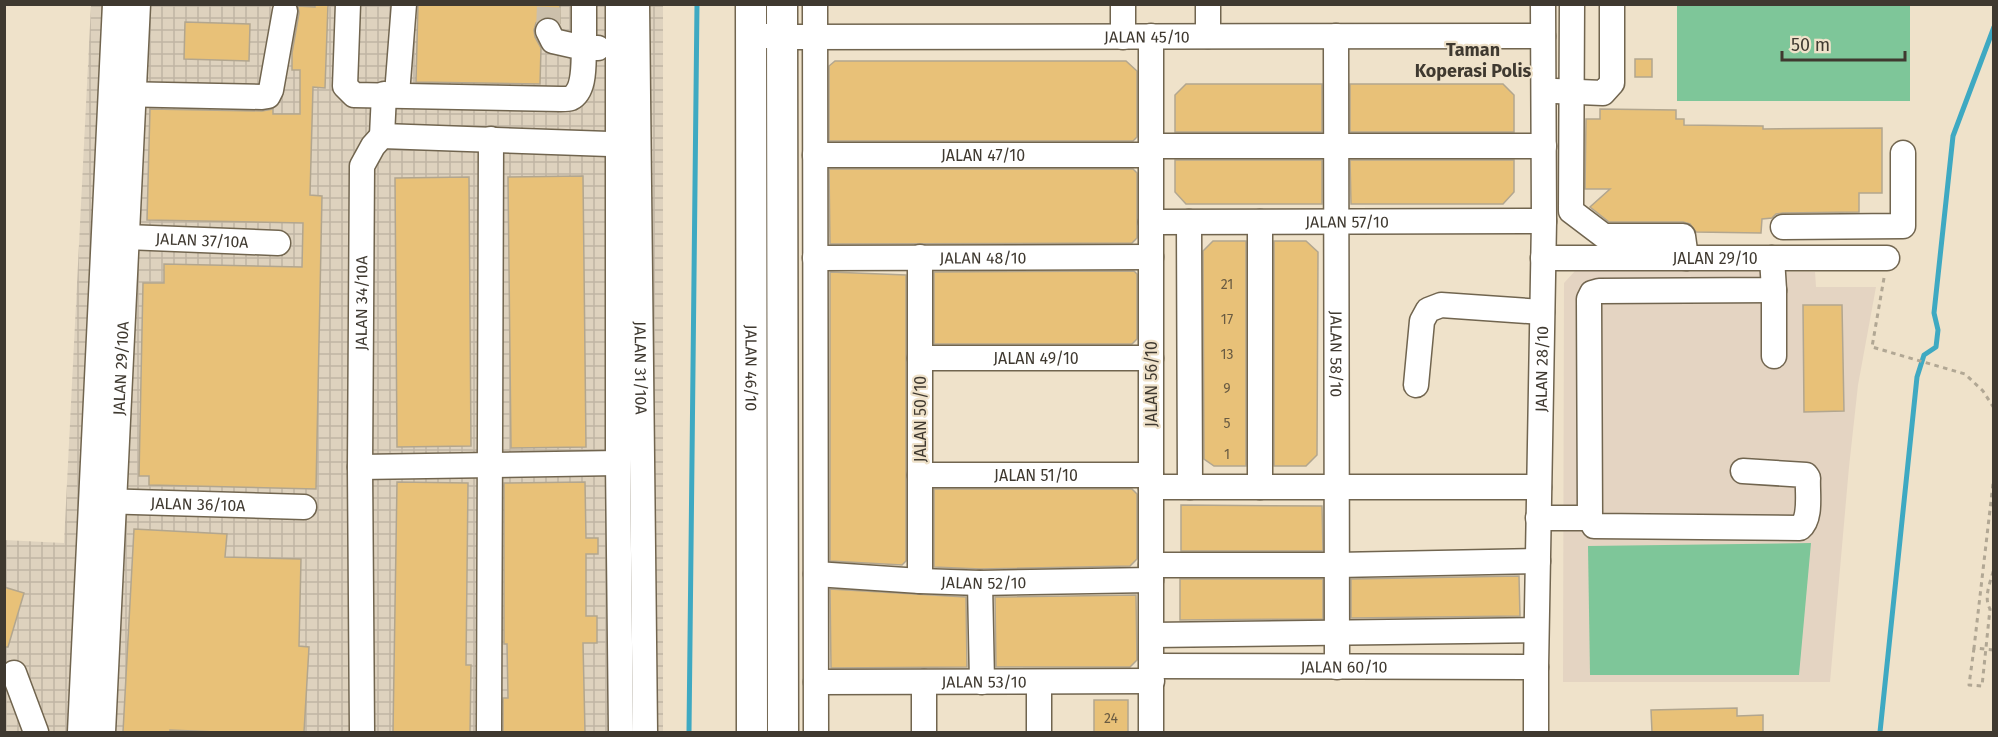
<svg xmlns="http://www.w3.org/2000/svg" width="1998" height="737" font-family="'Fira Sans',sans-serif">
  <style>
    .industrial { fill: url(#industrial-grid) }
    .education { fill: #e4d4c2 }
    .garden { fill: #7ec699 }
    .lines { fill: none; stroke-linecap: round; stroke-linejoin: round }
    .stream { stroke: #3ea9c2; stroke-width: 5 }
    .building { fill: #e8c178; stroke: #b2a68f; stroke-width: 1.5 }
    .minor-tunnel { stroke: #ccc0ab; stroke-width: 24; stroke-dasharray: 24 12; stroke-linecap: butt }
    .minor-casing { stroke: #71654f; stroke-width: 27 }
    .major-casing { stroke: #71654f; stroke-width: 33 }
    .path { stroke: #b1a794; stroke-width: 3; stroke-dasharray: 4.5 4.5; stroke-linecap: butt }
    .minor { stroke: #fff; stroke-width: 24 }
    .major { stroke: #fff; stroke-width: 30 }
    .path-bridge { stroke: #b1a794; stroke-width: 3; stroke-dasharray: 4.5 4.5; stroke-linecap: butt }
    .labels { text-anchor: middle; dominant-baseline: central; stroke-width: 4.5; stroke-linejoin: round; paint-order: stroke }
    .number-label { font-size: 14px; fill: #695b42 }
    .street-label { font-size: 16px; fill: #3f3930; stroke: #efe2ca }
    .neighbourhood-label { font-size: 18px; font-weight: bold; fill: #3f3930; stroke: #efe2ca }
  </style>
  <defs>
    <pattern id="industrial-grid" width="8" height="8" patternUnits="userSpaceOnUse" patternTransform="scale(1.5)"><rect width="8" height="8" fill="#ded2be"/><path d="M0 4h8M4 0v8" fill="none" stroke="#c0b5a4"/></pattern>
  </defs>
  <rect width="100%" height="100%" fill="#efe2ca"/>
  <polygon class="industrial" points="91,5 663,5 663,732 5,732 4,540 64,543"/>
  <polygon class="education" points="1575,271 1815,272 1816,287 1876,287 1858,385 1849,467 1830,682 1563,682 1564,283"/>
  <g class="garden">
    <rect x="1677" y="5" width="233" height="96"/>
    <polygon points="1811,543 1799,675 1590,675 1588,546"/>
  </g>
  <g class="lines">
    <g class="stream">
      <polyline points="689,732 697,4"/>
      <polyline points="1880,732 1917,377 1924,355 1936,347 1938,330 1934,313 1953,136 1994,27"/>
    </g>
  </g>
  <g class="building">
    <polygon points="315,4 328,4 325,88 313,87 310,195 322,196 316,489 149,485 149,476 139,476 143,283 164,283 164,264 302,267 303,223 147,220 150,109 262,111 273,109 273,114 300,114 300,70 292,70 292,53 299,13 298,6 315,7"/>
    <polygon points="418,4 560,4 560,23 555,19 549,17 542,18 536,23 534,30 535,37 541,48 540,84 416,82"/>
    <polygon points="185,22 250,24 249,61 184,59"/>
    <rect x="1635" y="59" width="17" height="18"/>
    <polygon points="835,61 1126,61 1137,71 1137,137 1133,141 829,141 829,66"/>
    <polygon points="1186,84 1322,84 1322,132 1175,132 1175,95"/>
    <polygon points="1350,84 1503,84 1514,95 1514,132 1350,132"/>
    <polygon points="1600,109 1676,110 1676,119 1684,119 1684,125 1763,126 1763,129 1882,128 1882,193 1859,193 1859,212 1783,213 1776,214 1772,218 1762,219 1761,233 1696,232 1690,224 1683,222 1609,222 1590,207 1610,189 1585,189 1586,119 1600,119"/>
    <polygon points="1175,160 1322,160 1322,204 1186,204 1175,192"/>
    <polygon points="1350,160 1514,160 1514,192 1503,204 1351,204"/>
    <polygon points="829,169 1133,169 1137,173 1137,238 1132,243 830,244"/>
    <polygon points="583,176 586,447 511,448 508,177"/>
    <polygon points="469,177 471,446 397,447 395,178"/>
    <polygon points="1213,241 1246,241 1246,466 1214,466 1204,459 1203,251"/>
    <polygon points="1274,241 1306,241 1318,252 1317,455 1306,466 1274,466"/>
    <polygon points="1134,271 1137,274 1137,339 1132,344 934,344 934,272"/>
    <polygon points="830,272 906,275 906,561 902,565 830,561"/>
    <polygon points="1803,305 1842,305 1844,411 1804,412"/>
    <polygon points="397,482 468,483 466,665 471,665 470,732 393,732"/>
    <polygon points="585,482 586,538 598,538 598,554 586,554 586,616 597,616 597,643 583,643 585,732 503,732 503,698 508,698 507,644 504,644 504,483"/>
    <polygon points="934,489 1132,489 1137,494 1137,559 1130,566 980,569 934,567"/>
    <polygon points="1181,505 1322,506 1323,551 1181,551"/>
    <polygon points="134,529 227,534 225,557 301,559 299,646 309,647 304,732 217,732 170,730 170,732 123,732"/>
    <polygon points="1519,576 1520,616 1351,618 1351,579"/>
    <polygon points="1180,579 1323,579 1323,619 1180,620"/>
    <polygon points="4,587 24,593 8,647 4,647"/>
    <polygon points="830,589 966,597 967,667 831,668"/>
    <polygon points="1136,595 1137,660 1130,667 996,667 995,597"/>
    <rect x="1094" y="700" width="34" height="32"/>
    <polygon points="1737,708 1737,716 1763,715 1763,732 1652,732 1651,710"/>
  </g>
  <g class="lines">
    <polyline class="minor-tunnel" points="548,31 549,4"/>
    <defs>
      <g id="minor">
        <path d="M 348,4 L 345,86 L 354,95 L 561,99 C 564,99 568,99 571,98 C 586,90 583,62 584,48 L 553,41 L 548,31"/>
        <polyline points="584,4 584,48 598,48"/>
        <polyline points="618,4 618,463 621,732"/>
        <path id="s1" d="M 637,4 L 645,732"/>
        <polyline points="815,4 816,732"/>
        <polyline points="1123,4 1123,37"/>
        <polyline points="1208,4 1208,36"/>
        <polyline points="1572,4 1571,211 1604,236 1683,236 1686,258"/>
        <path id="s2" d="M 751,35 L 782,37 L 1543,36"/>
        <polyline points="1151,36 1151,732"/>
        <path id="s3" d="M 1336,36 L 1337,667"/>
        <polyline points="1555,91 1603,93 1612,83 1612,4"/>
        <polyline points="117,94 262,97 268,96 271,90 285,11"/>
        <polyline points="397,94 404,4"/>
        <polyline points="382,136 384,94"/>
        <polyline points="1151,146 1544,146"/>
        <path id="s4" d="M 815,155 L 1151,155"/>
        <path id="s5" d="M 1151,222 L 1544,221"/>
        <polyline points="1189,222 1190,487"/>
        <polyline points="1260,222 1260,487"/>
        <polyline points="1783,227 1903,226 1903,153"/>
        <path id="s6" d="M 126,237 L 278,243"/>
        <polyline points="920,257 920,581"/>
        <path id="s7" d="M 815,258 L 1151,257"/>
        <path id="s8" d="M 1543,258 L 1887,258"/>
        <polyline points="1774,290 1774,356"/>
        <path id="s9" d="M 920,358 L 1151,358"/>
        <polyline points="1416,385 1422,321 1428,310 1441,305 1542,312"/>
        <polyline points="360,467 618,463"/>
        <path id="s10" d="M 920,475 L 1151,475"/>
        <polyline points="1151,487 1539,487"/>
        <path id="s11" d="M 99,501 L 304,507"/>
        <polyline points="1538,518 1590,518 1589,299 1592,293 1599,291 1774,290 1772,258"/>
        <path d="M 1590,518 L 1594,526 L 1800,528 C 1812,518 1807,493 1808,478 L 1806,475 L 1743,471"/>
        <polyline points="1151,565 1337,565 1538,561"/>
        <path id="s12" d="M 816,574 L 920,581 L 980,583 L 1151,580"/>
        <polyline points="980,583 982,682"/>
        <polyline points="1152,635 1536,630"/>
        <path id="s13" d="M 1152,666 L 1536,667"/>
        <polyline points="14,673 36,732"/>
        <path id="s14" d="M 816,682 L 1152,681"/>
        <polyline points="924,682 924,732"/>
        <polyline points="1039,682 1039,732"/>
        <polyline points="80,732 115,4"/>
        <path id="s15" d="M 103,732 L 138,4"/>
        <path id="s16" d="M 362,732 L 360,467 L 362,166 L 373,146 L 382,136 L 638,145"/>
        <polyline points="489,732 491,139"/>
        <path id="s17" d="M 1536,732 L 1536,667 L 1544,221 L 1543,4"/>
      </g>
      <g id="major">
        <path id="s18" d="M 751,4 L 752,732"/>
        <polyline points="782,4 783,732"/>
      </g>
    </defs>
    <use href="#minor" class="minor-casing"/>
    <use href="#major" class="major-casing"/>
    <g class="path">
      <polyline points="1884,278 1872,347 1965,374 1983,391 1994,408"/>
      <path d="M 1974,648 L 1969,685 L 1982,686 L 1990,609 C 1983,597 1991,581 1994,568"/>
    </g>
    <use href="#minor" class="minor"/>
    <use href="#major" class="major"/>
    <polyline class="path-bridge" points="1994,475 1974,648 1994,650"/>
  </g>
  <g class="labels">
    <g class="number-label">
      <text x="1227" y="284">21</text>
      <text x="1227" y="319">17</text>
      <text x="1227" y="354">13</text>
      <text x="1227" y="388">9</text>
      <text x="1227" y="423">5</text>
      <text x="1227" y="454">1</text>
      <text x="1111" y="718">24</text>
    </g>
    <g class="street-label">
      <text stroke="none"><textPath href="#s2" startOffset="396">JALAN 45/10</textPath></text>
      <text stroke="none"><textPath href="#s4" startOffset="168">JALAN 47/10</textPath></text>
      <text stroke="none"><textPath href="#s5" startOffset="196">JALAN 57/10</textPath></text>
      <text stroke="none"><textPath href="#s6" startOffset="76">JALAN 37/10A</textPath></text>
      <text stroke="none"><textPath href="#s7" startOffset="168">JALAN 48/10</textPath></text>
      <text stroke="none"><textPath href="#s8" startOffset="172">JALAN 29/10</textPath></text>
      <text stroke="none"><textPath href="#s16" startOffset="429">JALAN 34/10A</textPath></text>
      <text stroke="none"><textPath href="#s3" startOffset="318">JALAN 58/10</textPath></text>
      <text stroke="none"><textPath href="#s9" startOffset="116">JALAN 49/10</textPath></text>
      <text stroke="none"><textPath href="#s18" startOffset="364">JALAN 46/10</textPath></text>
      <text stroke="none"><textPath href="#s15" startOffset="364">JALAN 29/10A</textPath></text>
      <text stroke="none"><textPath href="#s1" startOffset="364">JALAN 31/10A</textPath></text>
      <text stroke="none"><textPath href="#s17" startOffset="363">JALAN 28/10</textPath></text>
      <text transform="translate(1151 384) rotate(-90)">JALAN 56/10</text>
      <text transform="translate(920 419) rotate(-90)">JALAN 50/10</text>
      <text stroke="none"><textPath href="#s10" startOffset="116">JALAN 51/10</textPath></text>
      <text stroke="none"><textPath href="#s11" startOffset="99">JALAN 36/10A</textPath></text>
      <text stroke="none"><textPath href="#s12" startOffset="168">JALAN 52/10</textPath></text>
      <text stroke="none"><textPath href="#s13" startOffset="192">JALAN 60/10</textPath></text>
      <text stroke="none"><textPath href="#s14" startOffset="168">JALAN 53/10</textPath></text>
    </g>
    <g class="neighbourhood-label">
      <text x="1473" y="50">Taman<tspan x="1473" dy="21">Koperasi Polis</tspan></text>
    </g>
  </g>
  <rect width="1998" height="737" fill="none" stroke="#3f3930" stroke-width="12"/>
  <path d="M1782 51v9h123v-9" fill="none" stroke="#3f3930" stroke-width="3"/>
  <text x="1791" y="51" font-size="18" fill="#3f3930" stroke="#efe2ca" stroke-width="4.5" paint-order="stroke">50 m</text>
</svg>
